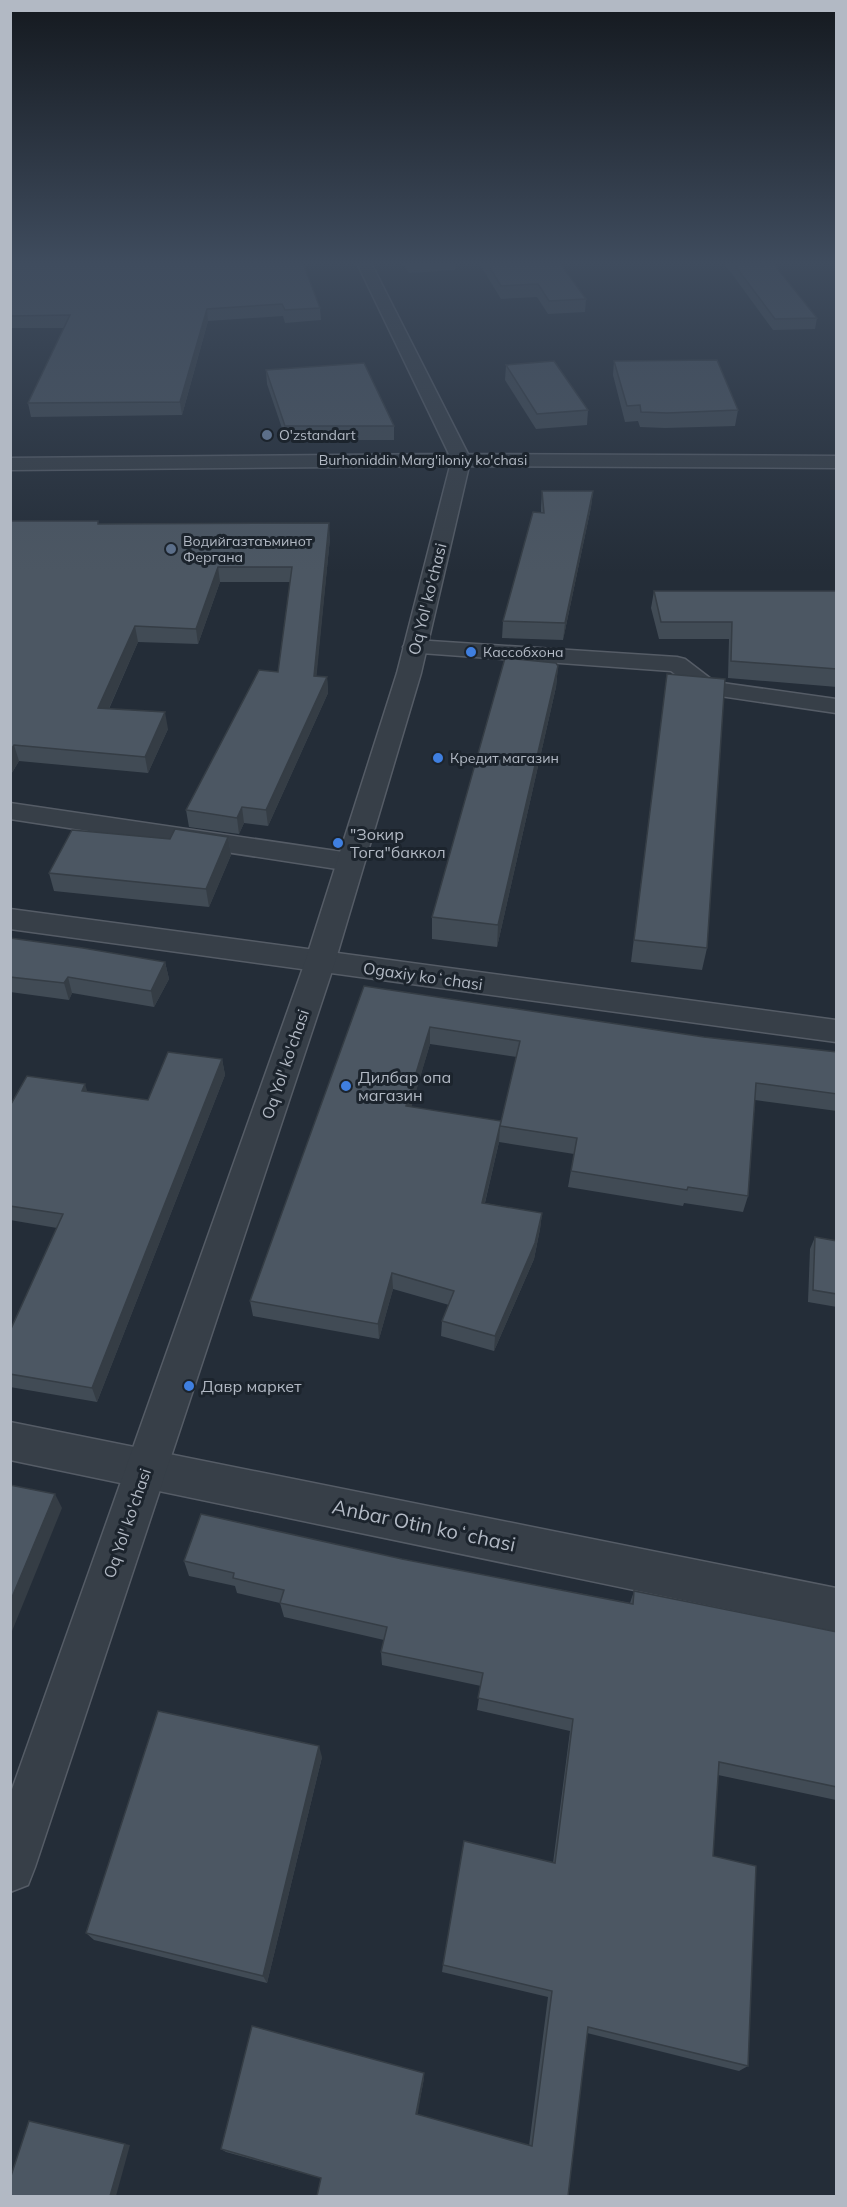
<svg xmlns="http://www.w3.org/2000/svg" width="847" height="2207" font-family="Mulish,sans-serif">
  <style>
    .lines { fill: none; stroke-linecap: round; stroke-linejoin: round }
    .minor-casing { stroke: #555c66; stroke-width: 3 }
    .tertiary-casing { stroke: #555c66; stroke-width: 3 }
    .minor { fill: #373f48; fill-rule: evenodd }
    .tertiary { fill: #373f48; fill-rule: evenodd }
    .wall { fill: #414b55; fill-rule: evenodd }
    .shaded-wall { fill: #353d45 }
    .building { fill: #4c5763; stroke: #353d45; stroke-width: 1.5 }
    .service-dot { fill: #5c6f8a; stroke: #1c242d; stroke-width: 2 }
    .shop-dot { fill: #3f7fe0; stroke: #1c242d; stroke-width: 2 }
    .labels { text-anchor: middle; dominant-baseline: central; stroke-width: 6; stroke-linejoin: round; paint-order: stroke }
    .far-poi-label { font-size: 14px; fill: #b2b9c4; stroke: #1c242d; text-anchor: start }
    .far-street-label { font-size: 14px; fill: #b2b9c4; stroke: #1c242d }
    .street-label { font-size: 16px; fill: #b2b9c4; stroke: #1c242d }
    .poi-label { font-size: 16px; fill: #b2b9c4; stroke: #1c242d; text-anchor: start }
    .near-street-label { font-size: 20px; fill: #b2b9c4; stroke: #1c242d }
  </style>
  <rect width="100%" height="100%" fill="#242d38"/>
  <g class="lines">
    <defs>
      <g id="minor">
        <polygon points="415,640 677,657 685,659 715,682 836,699 836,713 700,693 671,671 407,652 403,647 407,642"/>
        <polygon points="10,803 350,853 360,856 364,862 360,868 350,871 10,819"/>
        <polygon points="10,909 836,1020 836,1042 10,929"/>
        <polygon points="10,1422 836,1588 836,1632 10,1460"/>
      </g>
      <polygon id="tertiary" points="357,263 371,263 468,454 836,456 836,468 469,466 421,673 335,962 35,1867 28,1885 10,1892 10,1795 305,962 397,673 450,466 10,470 10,458 449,454"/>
    </defs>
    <use href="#minor" class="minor-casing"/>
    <use href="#tertiary" class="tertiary-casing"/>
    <use href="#minor" class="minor"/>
    <use href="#tertiary" class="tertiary"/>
  </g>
  <g class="wall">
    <polygon points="10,263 41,264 320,308 321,320 285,323 283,316 208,321 182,415 31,417 28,403 64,328 10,328"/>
    <polygon points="403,263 456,263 455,270 409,273"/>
    <polygon points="479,263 560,263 586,299 585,312 548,314 537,297 501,299"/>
    <polygon points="724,263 773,263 817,318 815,329 773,330"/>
    <polygon points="614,361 738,410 735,426 665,428 640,427 638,421 625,422 613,375"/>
    <polygon points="506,365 588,410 587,425 536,429 505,380"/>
    <polygon points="266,370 394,426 394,440 286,440 267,384"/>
    <polygon points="542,491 593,491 591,507 563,640 502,638 503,621 541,513 541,507"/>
    <polygon points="10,521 99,524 330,538 316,676 327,677 328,693 268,826 244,823 239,834 189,827 186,810 278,672 290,582 220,582 198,644 138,642 109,709 168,729 148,773 19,761 10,776"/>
    <polygon points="654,591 837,591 837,687 728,678 729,639 659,639 651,608"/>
    <polygon points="558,666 556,687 497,947 432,939 432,917"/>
    <polygon points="667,674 707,948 702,970 631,962"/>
    <polygon points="228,837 231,855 209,907 54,891 49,873"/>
    <polygon points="10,938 165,962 169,979 154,1007 72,993 69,1000 10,992"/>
    <path d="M 364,986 L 704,1037 L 837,1052 L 837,1111 L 755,1100 L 748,1196 L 743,1212 L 684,1203 L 683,1206 L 568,1187 L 574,1154 L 499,1142 L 485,1203 L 542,1213 L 540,1229 L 534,1259 L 494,1351 L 441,1336 L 442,1321 L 449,1305 L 393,1289 L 379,1339 L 253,1316 L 250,1301 ZM 430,1044 L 517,1057 L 501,1121 L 411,1107 Z"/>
    <polygon points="222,1059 225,1075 97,1402 10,1387 10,1331 57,1228 10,1220 10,1106 87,1092 148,1100"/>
    <polygon points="815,1237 837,1241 837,1307 808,1302 810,1249"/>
    <polygon points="402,1559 630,1603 634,1591 837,1632 837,1800 836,1800 718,1775 713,1856 748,2066 739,2071 587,2033 568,2196 321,2178 226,2152 221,2149 424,2078 417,2114 529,2146 548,1997 442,1972 443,1965 553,1863 570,1731 477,1710 481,1686 382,1665 381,1652 384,1640 284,1617 280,1603 237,1593 235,1586 189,1576 184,1561"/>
    <polygon points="322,1757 267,1983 94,1940 86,1933"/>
  </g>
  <g class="shaded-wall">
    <polygon points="207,309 208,321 182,415 180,402"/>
    <polygon points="593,491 591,507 563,640 565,623"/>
    <polygon points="329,523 330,538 315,692 314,676"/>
    <polygon points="218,567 220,582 198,644 196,629"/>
    <polygon points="135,626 138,642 102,724 98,708"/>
    <polygon points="558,666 556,687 497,947 498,925"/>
    <polygon points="327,677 328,693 268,826 266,810"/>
    <polygon points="165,712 168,729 148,773 145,757"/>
    <polygon points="14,745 19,761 10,776 10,751"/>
    <polygon points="242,807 244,823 239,834 237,818"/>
    <polygon points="228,837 231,855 209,907 206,889"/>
    <polygon points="165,962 169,979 154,1007 151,991"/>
    <polygon points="68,977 72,993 69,1000 64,983"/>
    <polygon points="430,1027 430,1044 407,1122 406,1106"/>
    <polygon points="222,1059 225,1075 97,1402 92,1388"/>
    <polygon points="85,1084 90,1100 82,1091"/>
    <polygon points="500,1126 499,1142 481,1219 482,1203"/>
    <polygon points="542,1213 540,1229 534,1259 494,1351 495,1336"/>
    <polygon points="392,1273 393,1289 379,1339 378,1324"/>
    <polygon points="55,1494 62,1508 10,1636 10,1602"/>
    <polygon points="319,1746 322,1757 267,1983 263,1976"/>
    <polygon points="424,2073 424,2078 417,2118 416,2114"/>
    <polygon points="125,2144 130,2145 116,2196 110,2196"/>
  </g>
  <g class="building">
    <polygon points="10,263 40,263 41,264 61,263 303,263 320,308 285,310 282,304 207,309 180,402 28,403 70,315 10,316"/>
    <polygon points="408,263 435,263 409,264"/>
    <polygon points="487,263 560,263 586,299 549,301 538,284 501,286"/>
    <polygon points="733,263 773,263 817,318 775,319"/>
    <polygon points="717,360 738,410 667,413 641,412 640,405 627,406 614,361"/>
    <polygon points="554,361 588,410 537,414 506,365"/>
    <polygon points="364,363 394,426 285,426 266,370"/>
    <polygon points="542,491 593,491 565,623 503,621 533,512 544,513"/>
    <polygon points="10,521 98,521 98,524 329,523 314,676 327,677 266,810 242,807 237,818 186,810 259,670 278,672 292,567 218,567 196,629 135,626 98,708 165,712 145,757 14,745 10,751"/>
    <polygon points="654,591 837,591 837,669 731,661 732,622 661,622"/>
    <polygon points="505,658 556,663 558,666 498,925 432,917"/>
    <polygon points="667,674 725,679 707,948 634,940"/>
    <polygon points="175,829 228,837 206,889 49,873 72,830 170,839"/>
    <polygon points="10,938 83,948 165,962 151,991 68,977 64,983 10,977"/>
    <polygon points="364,986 704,1037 837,1052 837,1094 756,1083 748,1196 688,1187 687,1190 571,1171 577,1138 500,1126 520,1041 430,1027 406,1106 501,1121 482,1203 542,1213 535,1243 495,1336 442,1321 454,1291 392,1273 378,1324 250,1301"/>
    <polygon points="168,1052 222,1059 92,1388 10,1374 10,1331 63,1214 10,1206 10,1106 27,1076 85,1084 82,1091 148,1100"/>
    <polygon points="815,1237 837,1241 837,1294 813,1290"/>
    <polygon points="10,1485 55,1494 10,1602"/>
    <polygon points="201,1514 402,1559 633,1604 634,1591 837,1632 837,1787 719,1762 713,1856 756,1866 748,2066 588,2027 568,2196 317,2196 321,2178 221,2149 252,2026 424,2073 416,2114 532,2146 552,1991 443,1965 464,1841 555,1863 573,1719 478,1698 483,1673 381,1652 387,1627 280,1603 284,1590 233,1578 234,1573 184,1561"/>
    <polygon points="158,1711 319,1746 263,1976 86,1933"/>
    <polygon points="29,2121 125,2144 110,2196 10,2196 10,2179"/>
  </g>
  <linearGradient id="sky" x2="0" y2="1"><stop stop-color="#14191f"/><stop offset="0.46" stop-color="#3f4c5e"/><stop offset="1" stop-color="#3f4c5e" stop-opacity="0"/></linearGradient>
  <rect width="847" height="572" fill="url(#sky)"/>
  <g class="service-dot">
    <circle cx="267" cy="435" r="6"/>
    <circle cx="171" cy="549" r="6"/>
  </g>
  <g class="shop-dot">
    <circle cx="471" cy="652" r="6"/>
    <circle cx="438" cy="758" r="6"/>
    <circle cx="338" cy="843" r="6"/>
    <circle cx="346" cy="1086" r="6"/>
    <circle cx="189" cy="1386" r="6"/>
  </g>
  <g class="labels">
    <g class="far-poi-label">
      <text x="279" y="435">O'zstandart</text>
      <text x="183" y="541">Водийгазтаъминот<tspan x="183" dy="16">Фергана</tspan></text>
      <text x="483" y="652">Кассобхона</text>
      <text x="450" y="758">Кредит магазин</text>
    </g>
    <g class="far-street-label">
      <text x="423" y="460">Burhoniddin Marg'iloniy ko'chasi</text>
    </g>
    <g class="street-label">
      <text transform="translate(427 599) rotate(-76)">Oq Yol' ko'chasi</text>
      <text transform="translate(423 976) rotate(8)">Ogaxiy koʻchasi</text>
      <text transform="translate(285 1064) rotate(-71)">Oq Yol' ko'chasi</text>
      <text transform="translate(127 1523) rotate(-71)">Oq Yol' ko'chasi</text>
    </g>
    <g class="poi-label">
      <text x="350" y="834">"Зокир<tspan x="350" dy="18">Тога"баккол</tspan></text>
      <text x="358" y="1077">Дилбар опа<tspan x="358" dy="18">магазин</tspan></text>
      <text x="201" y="1386">Давр маркет</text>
    </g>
    <g class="near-street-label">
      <text transform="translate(424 1525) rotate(12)">Anbar Otin koʻchasi</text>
    </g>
  </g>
  <rect width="847" height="2207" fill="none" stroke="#b2b9c4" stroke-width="24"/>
</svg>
